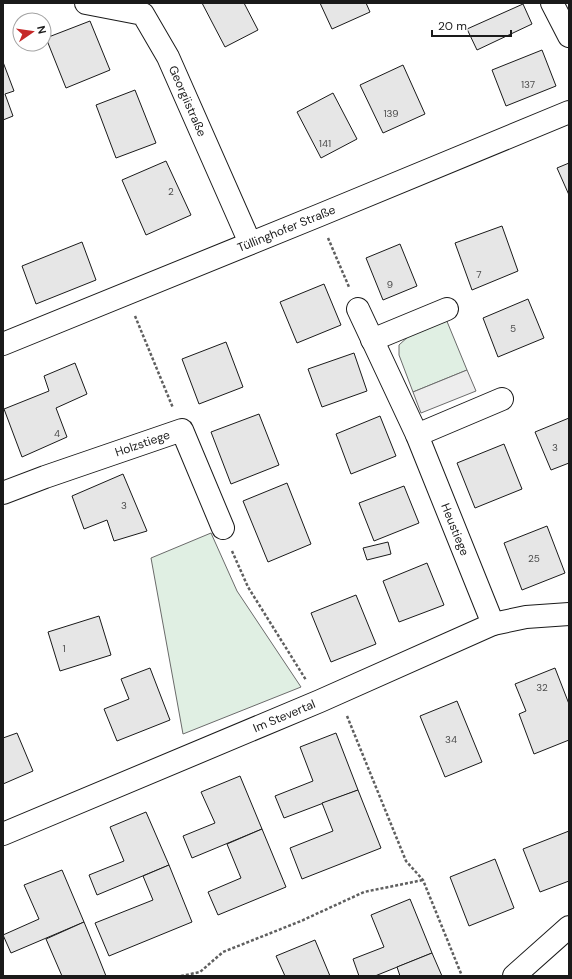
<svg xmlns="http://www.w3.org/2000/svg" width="572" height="979" font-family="'DM Sans',sans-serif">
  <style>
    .green { fill: #e0efe3; stroke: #6a6a6a }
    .parking { fill: #ededed; stroke: #6a6a6a }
    .building { fill: #e6e6e6; stroke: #1a1a1a }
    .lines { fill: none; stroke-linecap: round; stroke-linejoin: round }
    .minor-casing { stroke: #1a1a1a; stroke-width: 24 }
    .secondary-casing { stroke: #1a1a1a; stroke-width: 24 }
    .path { stroke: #5f5f5f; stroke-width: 2.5; stroke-dasharray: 3 2; stroke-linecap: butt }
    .minor { stroke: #fff; stroke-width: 22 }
    .secondary { stroke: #fff; stroke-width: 22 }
    .labels { text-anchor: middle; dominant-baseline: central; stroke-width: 3; stroke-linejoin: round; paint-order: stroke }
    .number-label { font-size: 10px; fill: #4d4d4d }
    .street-label { font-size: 12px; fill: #1a1a1a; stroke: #fff }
  </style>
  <rect width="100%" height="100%" fill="#fff"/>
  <g class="green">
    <polygon points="446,319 467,370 413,392 399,355 399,345 410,335"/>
    <polygon points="211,533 237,591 301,687 183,734 151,558"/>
  </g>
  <polygon class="parking" points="467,370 476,391 421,413 413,392"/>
  <g class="building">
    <polygon points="202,3 244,3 258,30 225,47"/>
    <polygon points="320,3 366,3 370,12 332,29"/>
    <polygon points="523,4 532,24 477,50 467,29"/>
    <polygon points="90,21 110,70 66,88 46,38"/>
    <polygon points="542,50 556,86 506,106 492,70"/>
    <polygon points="3,62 14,91 5,94 13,116 3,120"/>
    <polygon points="403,65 425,114 383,133 360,85"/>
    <polygon points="135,90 156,143 116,158 96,105"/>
    <polygon points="333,93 357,139 321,158 297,112"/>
    <polygon points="166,161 191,215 146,235 122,180"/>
    <polygon points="569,163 569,195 557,168"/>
    <polygon points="502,226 518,271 472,290 455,243"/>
    <polygon points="82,242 96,280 36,304 22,266"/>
    <polygon points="400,244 417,286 383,300 366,258"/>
    <polygon points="324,284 341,325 297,343 280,302"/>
    <polygon points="528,299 544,338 498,357 483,318"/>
    <polygon points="226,342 243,387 199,404 182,359"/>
    <polygon points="354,353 367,391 322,407 308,369"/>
    <polygon points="75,363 87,394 56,408 67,437 22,457 4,409 49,391 44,376"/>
    <polygon points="259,414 279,465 231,484 211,432"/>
    <polygon points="380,416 396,456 351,474 336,434"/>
    <polygon points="569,418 569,463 551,470 535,432"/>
    <polygon points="504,444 522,489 475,508 457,463"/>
    <polygon points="123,474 147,531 114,541 107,520 84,529 72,496"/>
    <polygon points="287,483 311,544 268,562 243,501"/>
    <polygon points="404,486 419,523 374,541 359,503"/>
    <polygon points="547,526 565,573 522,590 504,543"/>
    <polygon points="388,542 391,554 367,560 363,548"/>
    <polygon points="427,563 444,605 399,622 383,581"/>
    <polygon points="356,595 376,644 331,662 311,613"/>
    <polygon points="99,616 111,655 60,671 48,632"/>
    <polygon points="150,668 170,720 117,741 104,709 129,699 121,679"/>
    <polygon points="555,668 569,704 569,740 534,754 519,714 526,711 515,684"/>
    <polygon points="457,701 482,762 445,777 420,716"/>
    <polygon points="17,733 33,771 3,784 3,738"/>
    <polygon points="336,733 358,790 284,818 275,796 313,781 300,747"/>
    <polygon points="240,776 262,829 192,858 183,836 215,823 201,792"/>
    <polygon points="358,790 381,848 302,879 290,848 333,831 322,803"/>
    <polygon points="146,812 169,865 97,895 89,875 124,861 110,827"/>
    <polygon points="262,829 286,887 218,915 208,892 241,878 227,844"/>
    <polygon points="569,831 569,881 540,892 523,849"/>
    <polygon points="495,859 514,908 469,926 450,877"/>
    <polygon points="169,865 192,922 109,956 95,923 153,900 143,876"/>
    <polygon points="62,870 84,922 11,953 3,935 39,919 24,885"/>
    <polygon points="410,899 432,953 375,976 359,976 353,959 384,947 371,915"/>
    <polygon points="84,922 96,951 106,976 62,976 46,939"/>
    <polygon points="315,940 330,976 285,976 276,956"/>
    <polygon points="432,953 442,976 400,976 397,967"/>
  </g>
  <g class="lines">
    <defs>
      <g id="minor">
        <path id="s1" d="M 86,3 L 143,14 L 168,57 L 250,243"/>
        <polyline points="552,3 569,36"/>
        <path id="s2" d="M 358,309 L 417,435 L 493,624"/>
        <polyline points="372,340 447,309"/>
        <polyline points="417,435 502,399"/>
        <path id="s3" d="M 3,493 L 45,477 L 182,430 L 223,528"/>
        <path id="s4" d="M 3,834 L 320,701 L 493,624 L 526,617 L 569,614"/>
        <polyline points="514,976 569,927"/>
      </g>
      <g id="secondary">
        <path id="s5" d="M 3,344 L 320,215 L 569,112"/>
      </g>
    </defs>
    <use href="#minor" class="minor-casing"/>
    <use href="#secondary" class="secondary-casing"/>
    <g class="path">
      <polyline points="328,238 349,287"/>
      <polyline points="135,316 173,408"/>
      <polyline points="232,551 248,587 306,680"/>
      <polyline points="347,716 406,861 423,880 462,976"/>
      <polyline points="181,976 200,972 223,952 301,921 364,892 423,880"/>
    </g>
    <use href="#minor" class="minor"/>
    <use href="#secondary" class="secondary"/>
  </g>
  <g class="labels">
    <g class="number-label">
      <text x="528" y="84">137</text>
      <text x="391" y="113">139</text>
      <text x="325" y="143">141</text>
      <text x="171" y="191">2</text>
      <text x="479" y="274">7</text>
      <text x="390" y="284">9</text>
      <text x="513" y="328">5</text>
      <text x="57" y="433">4</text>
      <text x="555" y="447">3</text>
      <text x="124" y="505">3</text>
      <text x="534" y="558">25</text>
      <text x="64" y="648">1</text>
      <text x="542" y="687">32</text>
      <text x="451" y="739">34</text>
    </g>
    <g class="street-label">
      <text stroke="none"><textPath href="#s1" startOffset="156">Georgiistraße</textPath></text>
      <text stroke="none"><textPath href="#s5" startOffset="306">Tüllinghofer Straße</textPath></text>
      <text stroke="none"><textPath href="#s3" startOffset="148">Holzstiege</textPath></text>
      <text stroke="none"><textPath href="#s2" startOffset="241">Heustiege</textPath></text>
      <text stroke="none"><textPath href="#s4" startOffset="305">Im Stevertal</textPath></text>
    </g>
  </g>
  <rect width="572" height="979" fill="none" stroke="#1a1a1a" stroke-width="8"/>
  <g transform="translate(32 32) rotate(77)"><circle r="19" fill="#ffffff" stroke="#a3a3a3"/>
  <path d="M0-3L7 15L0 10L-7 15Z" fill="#c62828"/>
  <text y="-6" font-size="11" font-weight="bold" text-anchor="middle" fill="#1a1a1a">N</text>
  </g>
  <path d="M432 30v6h79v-6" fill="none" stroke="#1a1a1a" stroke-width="2"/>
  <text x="438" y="30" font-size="12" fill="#1a1a1a" stroke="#ffffff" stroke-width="3" paint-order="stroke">20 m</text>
</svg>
